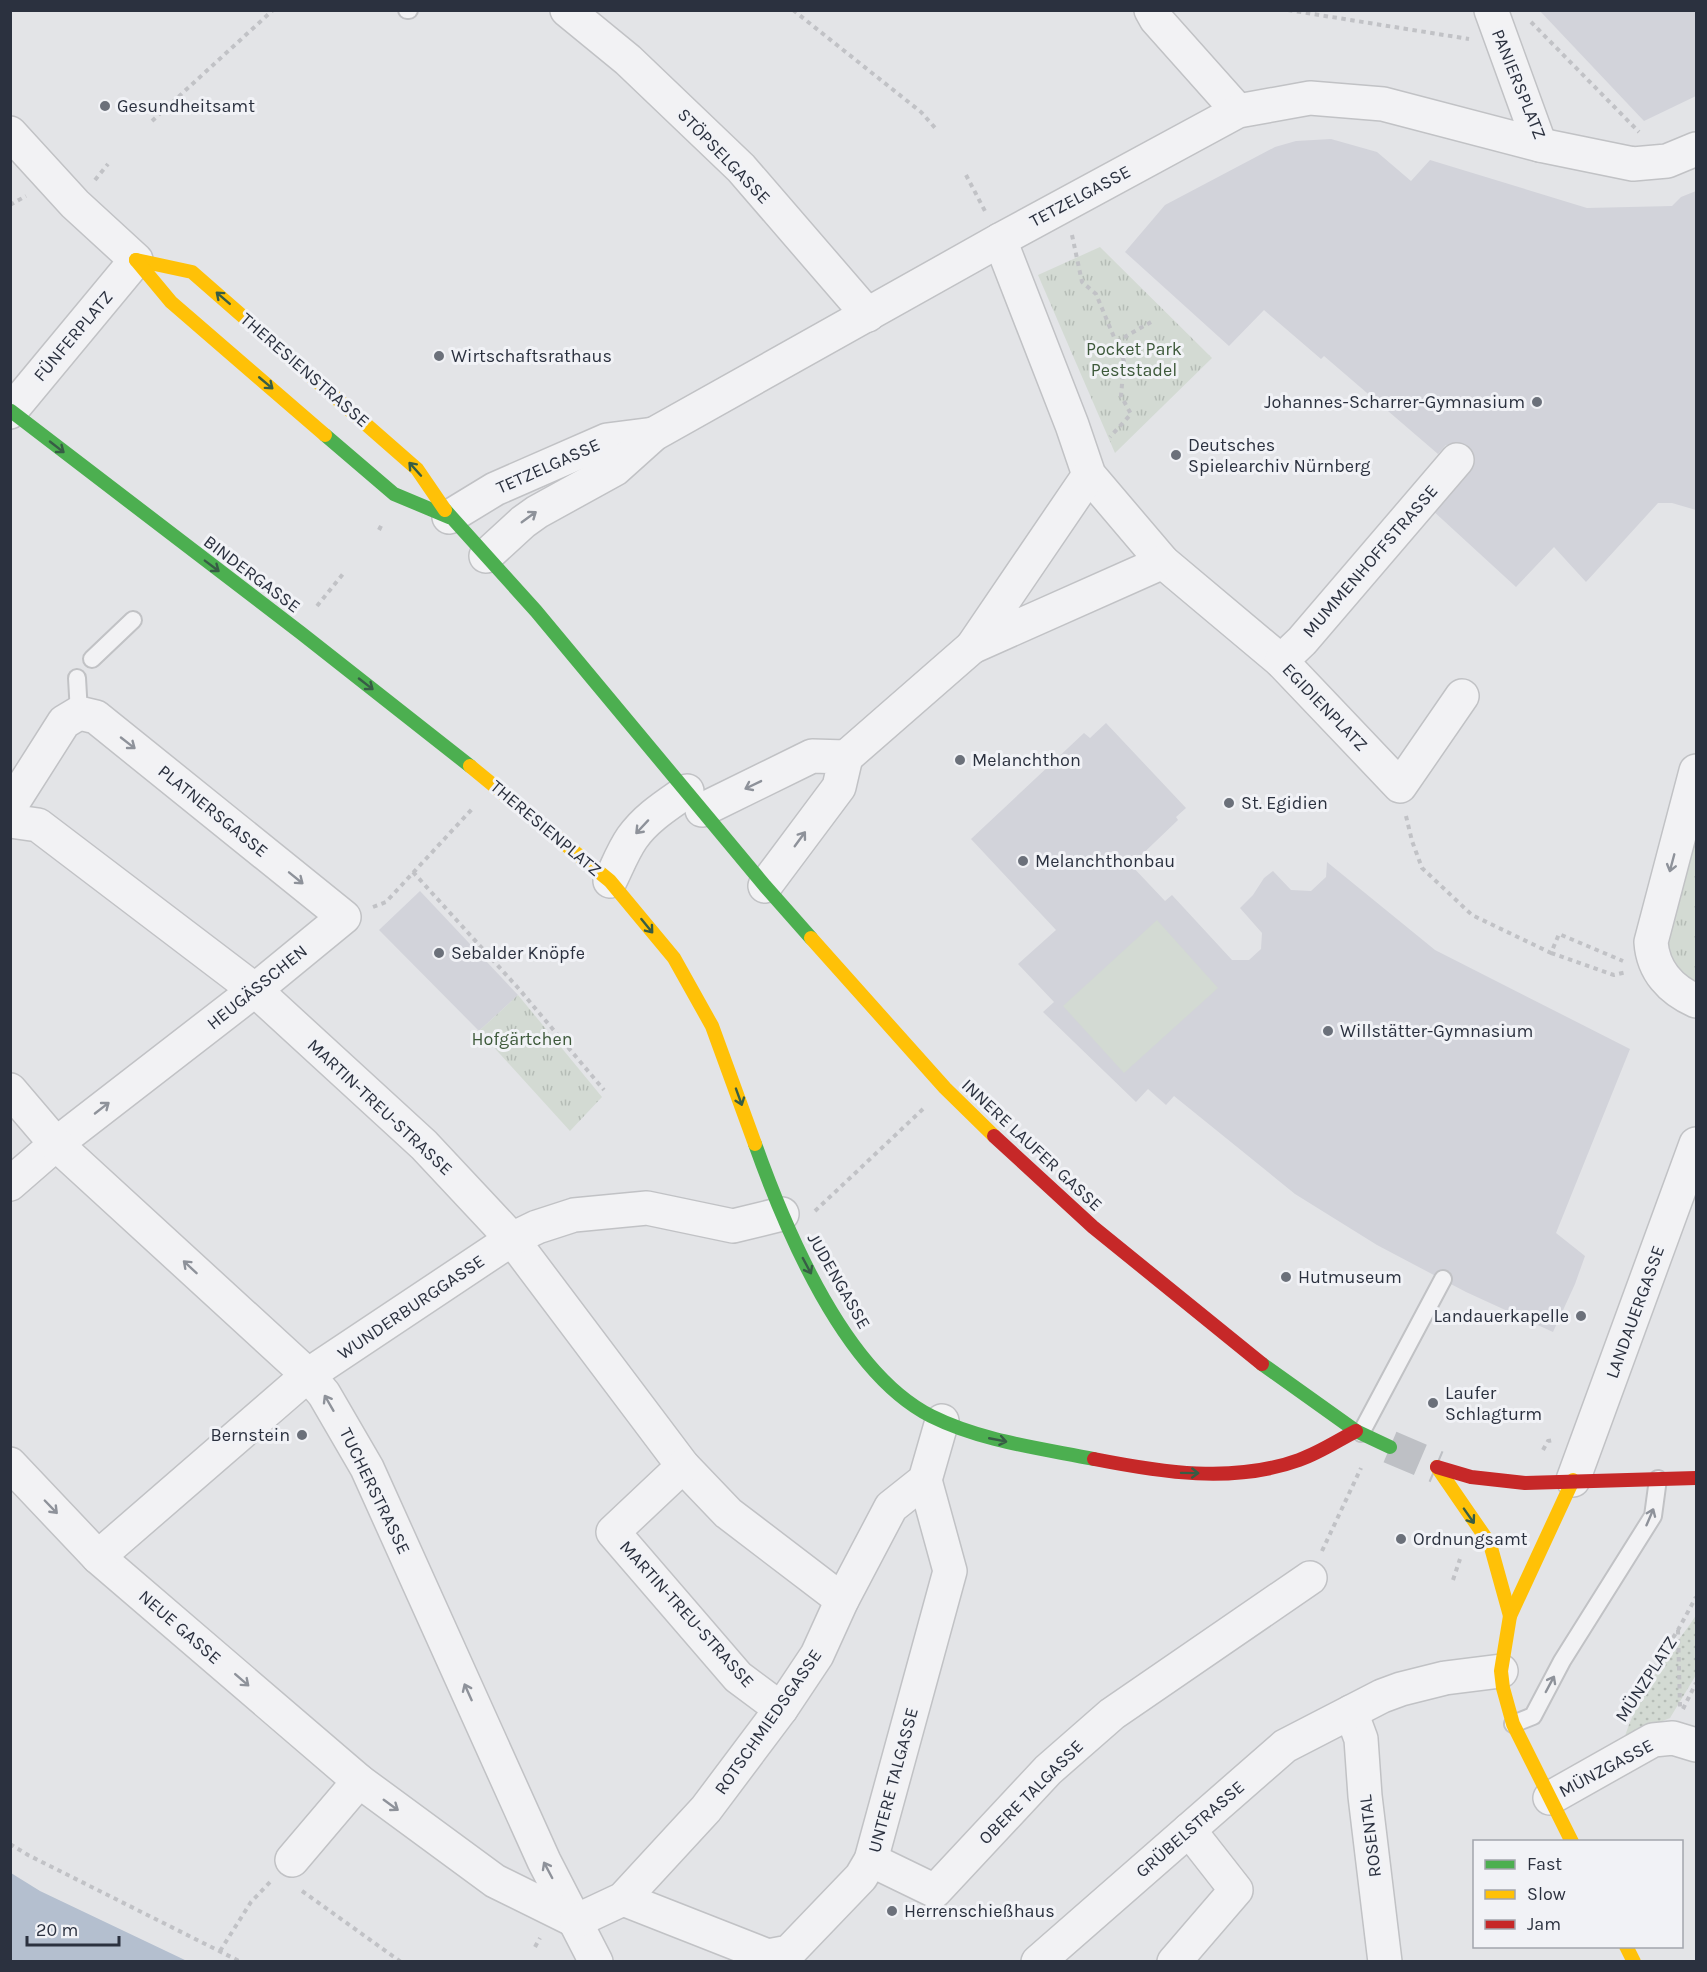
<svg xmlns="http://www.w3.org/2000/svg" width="1707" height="1972" font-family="Karla,sans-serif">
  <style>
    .built { fill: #d2d3da }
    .grass { fill: url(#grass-dots) }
    .park { fill: url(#park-tufts) }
    .garden { fill: #d3dad3 }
    .water { fill: #b4bfcf }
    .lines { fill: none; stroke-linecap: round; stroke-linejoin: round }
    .secondary-tunnel { stroke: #bec0c5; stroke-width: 33; stroke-dasharray: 33 16; stroke-linecap: butt }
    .lane-casing { stroke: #c1c2c5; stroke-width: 20 }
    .street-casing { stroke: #c1c2c5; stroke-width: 36 }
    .path { stroke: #c1c2c6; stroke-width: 4; stroke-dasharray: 4.5 4.5; stroke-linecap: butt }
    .lane { stroke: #f2f2f4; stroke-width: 16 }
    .street { stroke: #f2f2f4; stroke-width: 33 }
    .fast { stroke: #4caf50; stroke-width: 14 }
    .slow { stroke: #ffc107; stroke-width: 14 }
    .jam { stroke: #c62828; stroke-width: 14 }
    .oneway { stroke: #375d45 }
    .oneway2 { stroke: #8e929a }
    .poi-dot { fill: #6b707a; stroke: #f1f2f6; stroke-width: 2 }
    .labels { text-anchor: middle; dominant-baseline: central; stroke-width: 6; stroke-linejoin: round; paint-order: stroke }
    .street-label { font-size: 18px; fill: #2b313f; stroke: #f1f2f6 }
    .poi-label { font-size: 18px; fill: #2b313f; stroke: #f1f2f6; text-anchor: start }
    .park-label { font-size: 18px; fill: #3d593a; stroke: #f1f2f6 }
  </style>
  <defs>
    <pattern id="grass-dots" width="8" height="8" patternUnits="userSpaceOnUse" patternTransform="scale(1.5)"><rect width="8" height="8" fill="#d3dad3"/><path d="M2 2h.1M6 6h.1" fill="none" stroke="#b5bcb6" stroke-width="1.8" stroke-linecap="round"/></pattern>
    <pattern id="park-tufts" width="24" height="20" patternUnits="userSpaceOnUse" patternTransform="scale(1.5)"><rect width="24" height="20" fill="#d3dad3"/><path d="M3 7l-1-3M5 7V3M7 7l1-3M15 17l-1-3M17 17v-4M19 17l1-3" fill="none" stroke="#b5bcb6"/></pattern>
  </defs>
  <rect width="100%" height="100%" fill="#e3e4e7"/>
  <g class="built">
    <polygon points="1540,11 1696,11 1696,96 1644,121"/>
    <polygon points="1331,139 1377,152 1411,181 1430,160 1587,208 1672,206 1681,197 1696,191 1696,510 1672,503 1658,503 1586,582 1554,547 1516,587 1431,509 1468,467 1446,445 1438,454 1324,356 1321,359 1264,310 1229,346 1125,252 1165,205 1275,147 1296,141"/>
    <polygon points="1106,723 1186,808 1176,817 1178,820 1131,865 1165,901 1172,895 1232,960 1249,960 1261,949 1262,933 1240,908 1253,895 1264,878 1273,871 1291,890 1311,891 1326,877 1327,862 1435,950 1630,1049 1556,1233 1585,1256 1575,1284 1553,1332 1466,1292 1377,1245 1295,1194 1174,1096 1166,1105 1148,1089 1136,1102 1043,1012 1054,1002 1018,964 1056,930 971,839 1084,733 1090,738"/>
    <polygon points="420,891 518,995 479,1031 379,930"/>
  </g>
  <path class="grass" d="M 1696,1615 L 1696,1675 L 1670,1718 L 1625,1736 C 1635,1705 1653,1675 1672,1649 C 1680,1637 1689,1627 1696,1615 Z"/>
  <g class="park">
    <polygon points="1100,247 1212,358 1115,453 1038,275"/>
    <polygon points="1696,817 1696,986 1681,975 1664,944"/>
    <polygon points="518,995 602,1097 570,1131 479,1031"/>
  </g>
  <polygon class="garden" points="1157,920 1218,988 1124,1073 1063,1006"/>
  <polygon class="water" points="11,1873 40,1891 187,1961 11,1961"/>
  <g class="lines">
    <polyline class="secondary-tunnel" points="1390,1447 1437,1467"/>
    <defs>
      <g id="lane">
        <polyline points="407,10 409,10"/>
        <polyline points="92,659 133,620"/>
        <polyline points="77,678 79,713"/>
        <polyline points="1361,1433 1443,1279"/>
        <polyline points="1513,1724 1533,1716 1562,1661 1653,1516 1658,1479"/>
      </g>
      <g id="street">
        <polyline points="567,10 628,60 741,168 868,315"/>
        <polyline points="1151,10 1156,19 1238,111"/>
        <polyline points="1491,10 1540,145"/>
        <polyline points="10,133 75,204 136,260 10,412"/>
        <polyline points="1000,240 1072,425 1089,475 1163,562 1281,661 1400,786 1462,696"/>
        <polyline points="1089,475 972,647 1163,562"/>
        <polyline points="449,517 495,489 607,440 654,434"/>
        <polyline points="486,556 523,522 537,512 615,469 654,434 1000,240 1238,111 1310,98 1383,104 1540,145 1633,164 1667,161 1696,149"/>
        <polyline points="1281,661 1302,641 1457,460"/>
        <polyline points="846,757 972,647"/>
        <path d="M 1696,771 L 1651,942 C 1653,971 1671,990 1696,1001"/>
        <polyline points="10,807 64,722 79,713 96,717 344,917 255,990 56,1144 10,1184"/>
        <polyline points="702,810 812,756 846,757 839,787 765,886"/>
        <polyline points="10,821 38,825 255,990 424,1145 512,1239 683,1466 728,1513 842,1600"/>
        <path d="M 610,881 C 617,867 623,851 632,838 C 646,818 667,805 687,791"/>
        <polyline points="10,1090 56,1144 308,1375 324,1394 367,1468 544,1861 596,1962"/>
        <polyline points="10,1464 98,1557 359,1781 495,1881 576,1921"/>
        <polyline points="683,1466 613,1532 738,1677 781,1709"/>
        <polyline points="1573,1480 1696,1144"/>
        <polyline points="98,1557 308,1375 512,1239 537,1227 574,1215 647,1208 733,1226 782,1214"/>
        <polyline points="1351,1712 1361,1739 1365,1796 1385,1962"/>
        <polyline points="1550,1798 1653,1740 1673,1738 1696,1745"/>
        <polyline points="292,1860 359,1781"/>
        <polyline points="871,1860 935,1891 1048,1770 1112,1714 1310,1578"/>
        <polyline points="623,1899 768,1956 789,1952 861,1877 871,1860 950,1571 925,1480"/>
        <polyline points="576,1921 623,1899 706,1809 781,1709 817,1655 842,1600 891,1507 925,1480 942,1421"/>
        <polyline points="1038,1962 1285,1746 1382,1696 1401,1689 1445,1678 1501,1671"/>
        <polyline points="1174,1962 1236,1890 1189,1830"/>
      </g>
    </defs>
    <use href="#lane" class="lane-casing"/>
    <use href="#street" class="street-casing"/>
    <g class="path">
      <polyline points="793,10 921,112 937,130"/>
      <polyline points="1288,10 1469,39"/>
      <polyline points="1531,22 1639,132"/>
      <polyline points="152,121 273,10"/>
      <polyline points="966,175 986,213"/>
      <polyline points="95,180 108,164"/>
      <polyline points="10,205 26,196"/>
      <polyline points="1072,235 1082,282 1096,294 1124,361 1121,396 1131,414 1110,437"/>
      <polyline points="1116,342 1151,322"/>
      <polyline points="379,530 383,522"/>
      <polyline points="317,606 343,574"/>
      <polyline points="1406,816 1412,841 1422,868 1472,915 1551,953 1559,934 1623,961"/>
      <polyline points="413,872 519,989 604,1090"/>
      <polyline points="373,907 386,902 473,808"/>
      <polyline points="1551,953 1614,975 1627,972"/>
      <polyline points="815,1211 923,1109"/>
      <polyline points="1543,1450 1548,1441 1554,1440"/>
      <polyline points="1322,1551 1361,1468"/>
      <polyline points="1453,1580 1460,1559"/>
      <polyline points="1678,1630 1680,1707"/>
      <polyline points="1683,1709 1696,1683"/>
      <polyline points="1619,1721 1678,1630 1696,1597"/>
      <polyline points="10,1844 28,1855 241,1962"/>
      <polyline points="302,1891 401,1962"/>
      <polyline points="535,1947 540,1938"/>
      <polyline points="220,1951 251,1902 270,1882"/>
    </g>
    <use href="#lane" class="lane"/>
    <use href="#street" class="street"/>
    <g class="fast">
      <polyline points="11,411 301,633 470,766"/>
      <polyline points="325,435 394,494 449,517"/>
      <polyline points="445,510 536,611 765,886 811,938"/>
      <path d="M 755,1144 C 786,1231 844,1372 931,1416 C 981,1441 1039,1448 1094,1459"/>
      <polyline points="1262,1364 1356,1431 1390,1447"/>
    </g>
    <g class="slow">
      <polyline points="136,260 192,272 417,469 445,510"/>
      <polyline points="136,260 171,302 325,435"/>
      <polyline points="470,766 610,881 674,958 712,1026 755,1144"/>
      <polyline points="811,938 945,1088 994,1136"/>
      <polyline points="1437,1467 1490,1544 1510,1616"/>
      <polyline points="1572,1842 1513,1724 1503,1688 1501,1671 1510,1616 1573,1480"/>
      <polyline points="1626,1946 1634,1962"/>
    </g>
    <g class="jam">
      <polyline points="994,1136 1093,1227 1262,1364"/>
      <path d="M 1094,1459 C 1160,1472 1233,1484 1299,1460 C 1319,1453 1337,1441 1356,1431"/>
      <polyline points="1437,1467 1471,1477 1525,1483 1696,1478"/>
    </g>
  </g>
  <defs><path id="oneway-shaft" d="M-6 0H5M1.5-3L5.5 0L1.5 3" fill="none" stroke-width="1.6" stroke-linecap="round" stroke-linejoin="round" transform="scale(1.5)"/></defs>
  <g class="oneway">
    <use href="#oneway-shaft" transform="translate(223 298) rotate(-139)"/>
    <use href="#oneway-shaft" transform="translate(266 383) rotate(40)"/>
    <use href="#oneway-shaft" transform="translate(57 447) rotate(38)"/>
    <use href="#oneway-shaft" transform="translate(415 469) rotate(-132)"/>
    <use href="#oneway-shaft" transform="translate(212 566) rotate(37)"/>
    <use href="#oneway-shaft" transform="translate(366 684) rotate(38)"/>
    <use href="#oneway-shaft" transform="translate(647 926) rotate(51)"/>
    <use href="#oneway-shaft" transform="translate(739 1097) rotate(70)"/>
    <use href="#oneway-shaft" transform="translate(807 1266) rotate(62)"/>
    <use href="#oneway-shaft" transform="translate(998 1440) rotate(11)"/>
    <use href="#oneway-shaft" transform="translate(1190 1473) rotate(1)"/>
    <use href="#oneway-shaft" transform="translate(1469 1516) rotate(55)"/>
  </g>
  <g class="oneway2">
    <use href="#oneway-shaft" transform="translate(529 517) rotate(-36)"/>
    <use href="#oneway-shaft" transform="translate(128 743) rotate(38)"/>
    <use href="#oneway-shaft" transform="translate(753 785) rotate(154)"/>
    <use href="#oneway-shaft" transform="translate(642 827) rotate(133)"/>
    <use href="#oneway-shaft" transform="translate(800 839) rotate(-54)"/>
    <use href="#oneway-shaft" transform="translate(1672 863) rotate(105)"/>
    <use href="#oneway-shaft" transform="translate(296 878) rotate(39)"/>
    <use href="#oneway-shaft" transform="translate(102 1108) rotate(-38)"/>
    <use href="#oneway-shaft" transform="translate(190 1267) rotate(-137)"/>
    <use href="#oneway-shaft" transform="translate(329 1403) rotate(-120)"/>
    <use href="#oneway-shaft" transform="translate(51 1507) rotate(46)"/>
    <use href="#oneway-shaft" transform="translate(1650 1517) rotate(-67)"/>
    <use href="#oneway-shaft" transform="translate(242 1680) rotate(41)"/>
    <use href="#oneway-shaft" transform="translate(1550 1684) rotate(-62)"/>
    <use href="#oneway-shaft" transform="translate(468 1692) rotate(-114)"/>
    <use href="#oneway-shaft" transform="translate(391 1805) rotate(36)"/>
    <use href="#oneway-shaft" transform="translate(548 1870) rotate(-118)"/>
  </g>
  <g class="poi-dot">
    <circle cx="105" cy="106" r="6"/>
    <circle cx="439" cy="356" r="6"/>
    <circle cx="1537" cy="402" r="6"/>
    <circle cx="1176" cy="455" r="6"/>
    <circle cx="960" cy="760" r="6"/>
    <circle cx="1229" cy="803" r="6"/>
    <circle cx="1023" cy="861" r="6"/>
    <circle cx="439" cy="953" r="6"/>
    <circle cx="1328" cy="1031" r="6"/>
    <circle cx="1286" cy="1277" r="6"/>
    <circle cx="1581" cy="1316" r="6"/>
    <circle cx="1433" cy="1403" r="6"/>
    <circle cx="302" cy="1435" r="6"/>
    <circle cx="1401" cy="1539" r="6"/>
    <circle cx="892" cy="1911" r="6"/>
  </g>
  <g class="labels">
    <g class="street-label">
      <text transform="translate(1519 84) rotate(68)">PANIERSPLATZ</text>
      <text transform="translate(724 156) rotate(46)">STÖPSELGASSE</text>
      <text transform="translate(1080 196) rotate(-28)">TETZELGASSE</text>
      <text transform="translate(73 336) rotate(-50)">FÜNFERPLATZ</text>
      <text transform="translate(305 370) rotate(41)">THERESIENSTRASSE</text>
      <text transform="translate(548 466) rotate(-24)">TETZELGASSE</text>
      <text transform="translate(1370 561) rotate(-49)">MUMMENHOFFSTRASSE</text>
      <text transform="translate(252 574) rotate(37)">BINDERGASSE</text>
      <text transform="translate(1325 707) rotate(46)">EGIDIENPLATZ</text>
      <text transform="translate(213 811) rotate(39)">PLATNERSGASSE</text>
      <text transform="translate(546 828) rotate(40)">THERESIENPLATZ</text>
      <text transform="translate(257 987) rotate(-39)">HEUGÄSSCHEN</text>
      <text transform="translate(380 1107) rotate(43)">MARTIN-TREU-STRASSE</text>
      <text transform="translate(1032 1145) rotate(43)">INNERE LAUFER GASSE</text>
      <text transform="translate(839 1281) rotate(60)">JUDENGASSE</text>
      <text transform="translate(411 1307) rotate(-34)">WUNDERBURGGASSE</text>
      <text transform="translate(1635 1312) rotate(-70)">LANDAUERGASSE</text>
      <text transform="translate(375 1491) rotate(64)">TUCHERSTRASSE</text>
      <text transform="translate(687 1614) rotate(48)">MARTIN-TREU-STRASSE</text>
      <text transform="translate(180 1627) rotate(41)">NEUE GASSE</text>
      <text transform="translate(1646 1679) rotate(-57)">MÜNZPLATZ</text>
      <text transform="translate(768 1722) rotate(-55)">ROTSCHMIEDSGASSE</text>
      <text transform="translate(1606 1768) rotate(-28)">MÜNZGASSE</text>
      <text transform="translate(893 1780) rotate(-75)">UNTERE TALGASSE</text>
      <text transform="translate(1031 1792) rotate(-45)">OBERE TALGASSE</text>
      <text transform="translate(1190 1829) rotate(-41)">GRÜBELSTRASSE</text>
      <text transform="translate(1370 1836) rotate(-97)">ROSENTAL</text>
    </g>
    <g class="poi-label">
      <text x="117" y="106">Gesundheitsamt</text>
      <text x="451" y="356">Wirtschaftsrathaus</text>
      <text x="1525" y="402" text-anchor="end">Johannes-Scharrer-Gymnasium</text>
      <text x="1188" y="445">Deutsches<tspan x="1188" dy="21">Spielearchiv Nürnberg</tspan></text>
      <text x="972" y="760">Melanchthon</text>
      <text x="1241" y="803">St. Egidien</text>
      <text x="1035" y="861">Melanchthonbau</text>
      <text x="451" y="953">Sebalder Knöpfe</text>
      <text x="1340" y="1031">Willstätter-Gymnasium</text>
      <text x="1298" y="1277">Hutmuseum</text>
      <text x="1569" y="1316" text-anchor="end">Landauerkapelle</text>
      <text x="1445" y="1393">Laufer<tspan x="1445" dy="21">Schlagturm</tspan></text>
      <text x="290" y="1435" text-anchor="end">Bernstein</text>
      <text x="1413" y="1539">Ordnungsamt</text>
      <text x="904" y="1911">Herrenschießhaus</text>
    </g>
    <g class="park-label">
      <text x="1134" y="349">Pocket Park<tspan x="1134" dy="21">Peststadel</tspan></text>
      <text x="522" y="1039">Hofgärtchen</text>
    </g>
  </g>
  <rect width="1707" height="1972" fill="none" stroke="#2b313f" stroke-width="24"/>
  <rect x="1473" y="1840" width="210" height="108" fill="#f1f2f6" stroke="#a2a5ad" stroke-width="1.5"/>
  <rect x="1485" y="1860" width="30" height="9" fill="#4caf50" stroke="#a2a5ad" stroke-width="1.5"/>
  <text x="1527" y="1870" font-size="18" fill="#2b313f">Fast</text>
  <rect x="1485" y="1890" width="30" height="9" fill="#ffc107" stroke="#a2a5ad" stroke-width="1.5"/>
  <text x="1527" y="1900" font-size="18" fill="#2b313f">Slow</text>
  <rect x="1485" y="1920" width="30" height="9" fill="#c62828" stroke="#a2a5ad" stroke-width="1.5"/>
  <text x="1527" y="1930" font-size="18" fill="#2b313f">Jam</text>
  <path d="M27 1936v9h92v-9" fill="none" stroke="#2b313f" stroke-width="3"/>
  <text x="36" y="1936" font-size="18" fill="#2b313f" stroke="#f1f2f6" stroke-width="4.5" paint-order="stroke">20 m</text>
</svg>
